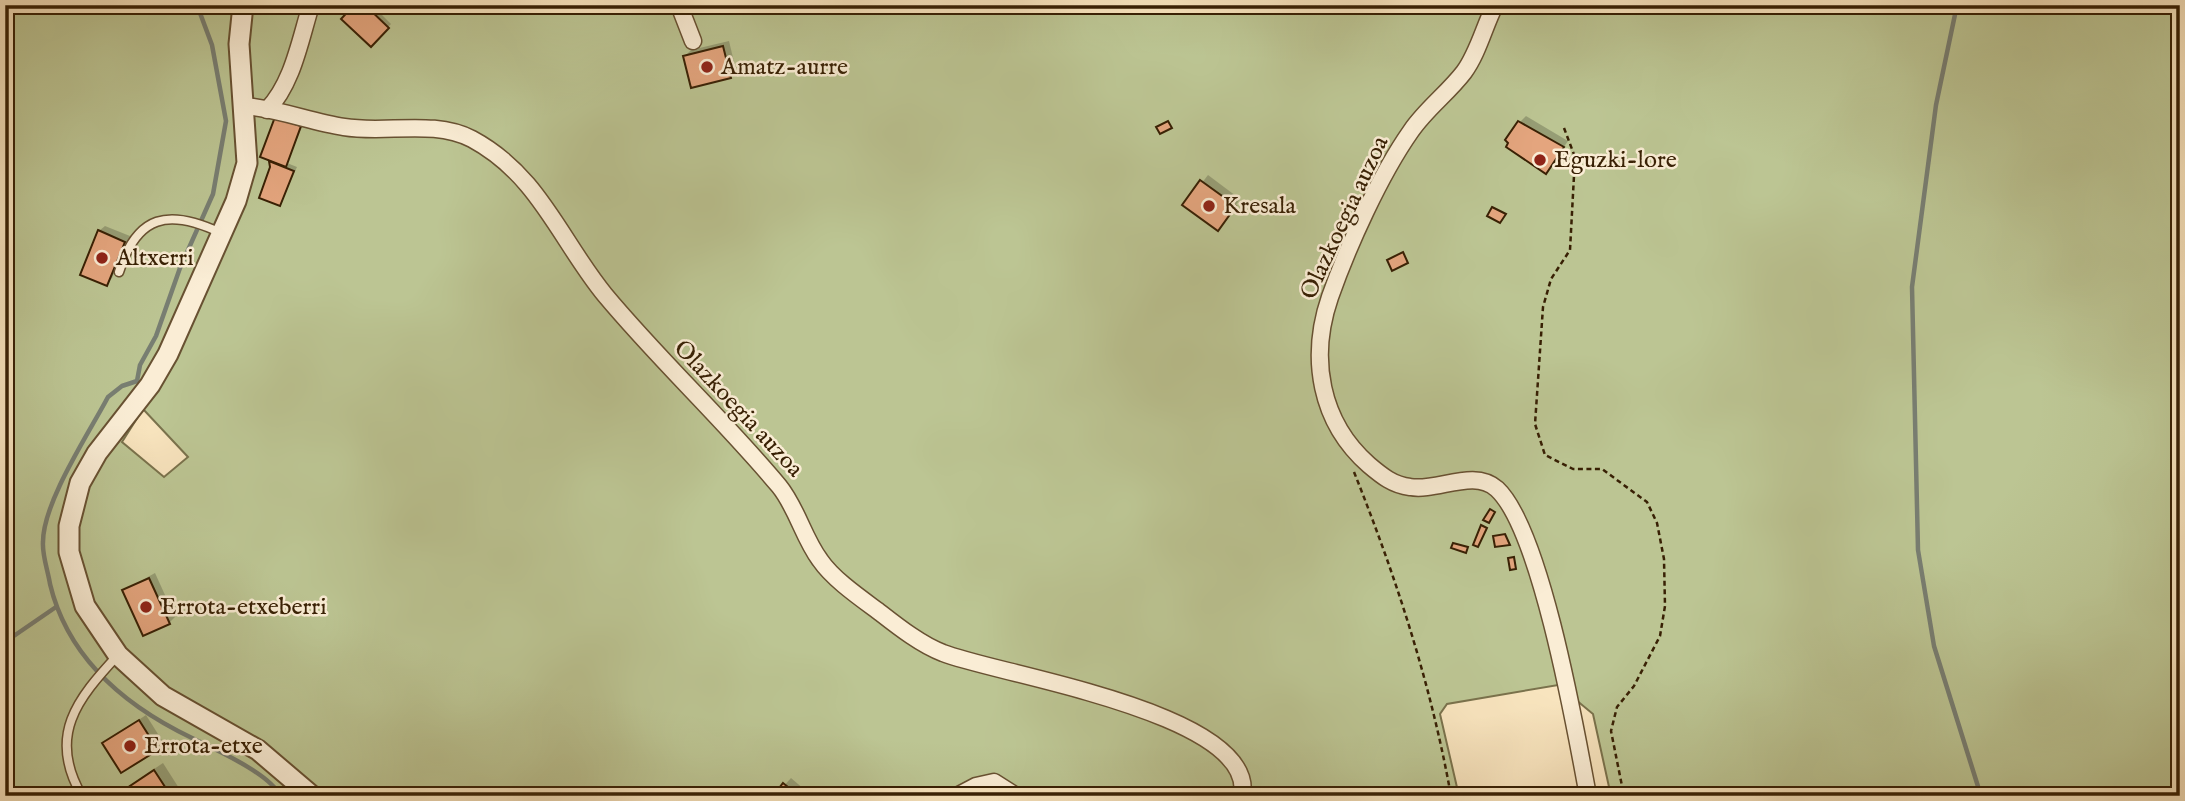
<svg xmlns="http://www.w3.org/2000/svg" width="2185" height="801" font-family="'IM FELL English',serif">
  <style>
    .green { fill: #bcc593; stroke: #7a724c; stroke-width: 2; fill-rule: evenodd }
    .shadow { fill: #0003 }
    .lines { fill: none; stroke-linecap: round; stroke-linejoin: round }
    .stream { stroke: #787e72; stroke-width: 4.5 }
    .building { fill: #e4a57e; stroke: #382004; stroke-width: 2 }
    .service-casing { stroke: #685132; stroke-width: 11 }
    .minor-casing { stroke: #685132; stroke-width: 19 }
    .tertiary-casing { stroke: #685132; stroke-width: 23 }
    .path { stroke: #382004; stroke-width: 2.5; stroke-dasharray: 5 3.5; stroke-linecap: butt }
    .service { stroke: #faedd5; stroke-width: 8 }
    .minor { stroke: #faedd5; stroke-width: 16 }
    .tertiary { stroke: #faedd5; stroke-width: 19 }
    .poi-dot { fill: #8f2418; stroke: #faedd5; stroke-width: 2.5 }
    .labels { text-anchor: middle; dominant-baseline: central; stroke-width: 5; stroke-linejoin: round; paint-order: stroke }
    .poi-label { font-size: 24px; fill: #382004; stroke: #faedd5; text-anchor: start }
    .street-label { font-size: 24px; fill: #382004; stroke: #faedd5 }
  </style>
  <rect width="100%" height="100%" fill="#f8e4be"/>
  <filter id="stains"><feTurbulence type="fractalNoise" baseFrequency=".00286" numOctaves="4"/><feColorMatrix values="0 0 0 0 .2 0 0 0 0 .09 0 0 0 0 .02 0 0 0 .5 -.17"/></filter>
  <radialGradient id="worn" r=".72"><stop offset=".6" stop-color="#630" stop-opacity="0"/><stop offset="1" stop-color="#630" stop-opacity=".3"/></radialGradient>
  <path class="green" d="M 5,5 L 2180,5 L 2180,796 L 1611,796 L 1593,714 L 1558,685 L 1447,704 L 1440,714 L 1459,796 L 5,796 ZM 143,409 L 188,457 L 164,477 L 122,442 Z"/>
  <g class="shadow">
    <polygon points="356,5 372,5 391,24 371,45"/>
    <polygon points="729,41 736,70 730,76 685,56 691,50"/>
    <polygon points="1526,116 1568,141 1551,166 1520,122"/>
    <polygon points="276,118 305,120 287,163 297,167 280,204 270,159"/>
    <polygon points="1208,175 1240,199 1223,223 1185,205"/>
    <polygon points="105,226 130,236 112,278 107,284 99,231"/>
    <polygon points="155,573 175,617 169,623 124,590"/>
    <polygon points="146,715 163,742 157,748 104,743"/>
    <polygon points="163,763 184,796 114,796"/>
    <polygon points="791,778 812,796 775,796"/>
  </g>
  <g class="lines">
    <g class="stream">
      <path d="M 197,5 L 212,45 L 226,121 L 213,194 L 180,268 L 156,336 L 140,365 L 137,381 L 122,386 L 108,397 C 89,433 43,502 43,542 C 42,555 48,571 50,584 C 68,659 125,706 192,738 C 214,749 271,774 280,796"/>
      <polyline points="1957,5 1936,105 1912,287 1918,550 1934,646 1981,796"/>
      <polyline points="5,642 56,607"/>
    </g>
  </g>
  <g class="building">
    <polygon points="354,5 365,5 389,28 371,47 341,19"/>
    <polygon points="723,46 731,78 691,88 683,56"/>
    <polygon points="275,117 301,126 286,167 260,157"/>
    <polygon points="1168,121 1172,128 1160,134 1156,127"/>
    <polygon points="1518,121 1564,147 1546,174 1506,147 1508,143 1505,140"/>
    <polygon points="269,161 294,171 280,206 259,198 270,167"/>
    <polygon points="1200,180 1236,206 1218,231 1182,205"/>
    <polygon points="1492,207 1506,214 1500,223 1487,216"/>
    <polygon points="98,230 125,242 107,286 80,275"/>
    <polygon points="1403,252 1408,263 1392,271 1387,260"/>
    <polygon points="1490,509 1495,512 1489,523 1483,520"/>
    <polygon points="1481,525 1487,528 1478,547 1473,545"/>
    <polygon points="1505,534 1510,545 1495,547 1493,536"/>
    <polygon points="1453,543 1468,547 1466,553 1451,548"/>
    <polygon points="1514,557 1516,569 1510,570 1508,558"/>
    <polygon points="149,578 170,624 143,636 122,590"/>
    <polygon points="139,720 158,750 121,773 102,743"/>
    <polygon points="154,770 171,796 115,796"/>
    <polygon points="783,783 799,796 773,796"/>
  </g>
  <g class="lines">
    <defs>
      <g id="service">
        <path d="M 119,272 C 137,215 168,208 221,233"/>
        <path d="M 82,796 C 47,736 77,699 118,655"/>
      </g>
      <g id="minor">
        <polyline points="679,5 693,41"/>
        <path d="M 1495,5 C 1484,27 1478,53 1464,72 C 1448,93 1426,109 1411,131 C 1380,175 1348,246 1330,297 C 1309,358 1320,422 1369,465 C 1382,476 1393,485 1410,487 C 1437,492 1474,468 1497,489 C 1541,530 1576,731 1588,796"/>
        <path d="M 243,106 C 277,108 311,122 344,127 C 386,134 433,119 472,139 C 539,175 560,240 605,295 C 660,361 724,420 779,486 C 797,508 803,537 820,560 C 833,579 859,597 878,611 C 896,625 921,645 943,653 C 999,675 1258,713 1242,796"/>
        <path d="M 267,110 C 293,83 300,40 311,5"/>
        <polyline points="957,796 976,786 994,782 1016,796"/>
      </g>
      <polyline id="tertiary" points="243,5 239,44 247,163 236,201 168,354 150,385 97,453 80,483 69,526 69,552 85,606 118,655 163,696 258,750 312,796"/>
    </defs>
    <use href="#service" class="service-casing"/>
    <use href="#minor" class="minor-casing"/>
    <use href="#tertiary" class="tertiary-casing"/>
    <g class="path">
      <polyline points="1564,128 1575,157 1570,250 1551,279 1543,307 1535,424 1545,455 1573,469 1602,469 1647,502 1657,523 1664,559 1665,606 1660,636 1634,686 1617,707 1611,731 1624,796"/>
      <path d="M 1354,472 C 1396,577 1431,684 1451,796"/>
    </g>
    <use href="#service" class="service"/>
    <use href="#minor" class="minor"/>
    <use href="#tertiary" class="tertiary"/>
  </g>
  <g class="poi-dot">
    <circle cx="707" cy="67" r="7"/>
    <circle cx="1540" cy="160" r="7"/>
    <circle cx="1209" cy="206" r="7"/>
    <circle cx="102" cy="258" r="7"/>
    <circle cx="146" cy="607" r="7"/>
    <circle cx="130" cy="746" r="7"/>
  </g>
  <g class="labels">
    <g class="poi-label">
      <text x="721" y="67">Amatz-aurre</text>
      <text x="1554" y="160">Eguzki-lore</text>
      <text x="1223" y="206">Kresala</text>
      <text x="116" y="258">Altxerri</text>
      <text x="160" y="607">Errota-etxeberri</text>
      <text x="144" y="746">Errota-etxe</text>
    </g>
    <g class="street-label">
      <text transform="translate(1345 218) rotate(-65)">Olazkoegia auzoa</text>
      <text transform="translate(738 409) rotate(47)">Olazkoegia auzoa</text>
    </g>
  </g>
  <rect width="2185" height="801" fill="none" stroke="#f8e4be" stroke-width="28"/>
  <rect x="7" y="7" width="2171" height="787" fill="none" stroke="#382004" stroke-width="3.5"/>
  <rect x="14" y="14" width="2157" height="773" fill="none" stroke="#382004" stroke-width="2"/>
  <rect width="100%" height="100%" filter="url(#stains)"/>
  <rect width="100%" height="100%" fill="url(#worn)"/>
</svg>
